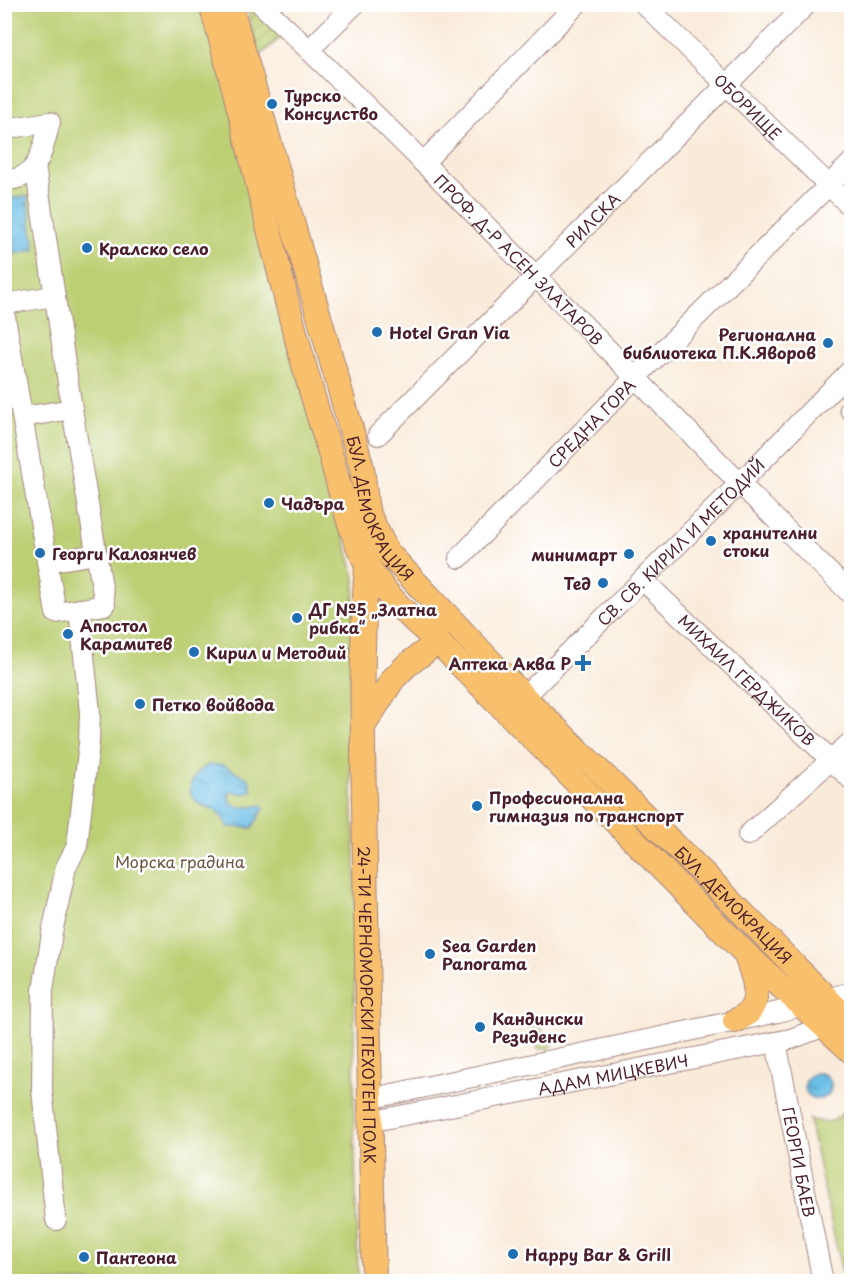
<svg xmlns="http://www.w3.org/2000/svg" width="856" height="1286" font-family="'Playpen Sans',sans-serif">
  <style>
    .grass { fill: url(#grass-dots); stroke: #83774f; stroke-width: 1.5 }
    .park { fill: #bccf73; stroke: #83774f; stroke-width: 1.5 }
    .garden { fill: url(#garden-furrows); stroke: #83774f; stroke-width: 1.5 }
    .water { fill: url(#water-ripples); stroke: #5a6e88; stroke-width: 1.5 }
    .lines { fill: none; stroke-linecap: round; stroke-linejoin: round }
    .minor-casing { stroke: #a28582; stroke-width: 22 }
    .major-casing { stroke: #a28582; stroke-width: 26 }
    .minor { stroke: #fff; stroke-width: 20 }
    .major { stroke: #f8bf6c; stroke-width: 24 }
    .poi-dot { fill: #1f6fb2; stroke: #fff; stroke-width: 2 }
    .labels { text-anchor: middle; dominant-baseline: central; stroke-width: 5; stroke-linejoin: round; paint-order: stroke }
    .poi-label { font-size: 16px; font-weight: bold; fill: #4a1f2b; stroke: #fff; text-anchor: start }
    .street-label { font-size: 16px; fill: #4a1f2b; stroke: #fff }
    .park-label { font-size: 16px; fill: #6c5441; stroke: #fff }
  </style>
  <defs>
    <pattern id="grass-dots" width="8" height="8" patternUnits="userSpaceOnUse" patternTransform="scale(1.5)"><rect width="8" height="8" fill="#bccf73"/><path d="M2 2h.1M6 6h.1" fill="none" stroke="#a3b164" stroke-width="1.8" stroke-linecap="round"/></pattern>
    <pattern id="garden-furrows" width="10" height="10" patternUnits="userSpaceOnUse" patternTransform="scale(1.5)"><rect width="10" height="10" fill="#bccf73"/><path d="M-1 1l2-2M0 10L10 0M9 11l2-2" fill="none" stroke="#a3b164"/></pattern>
    <pattern id="water-ripples" width="26" height="14" patternUnits="userSpaceOnUse" patternTransform="scale(1.5)"><rect width="26" height="14" fill="#6abee6"/><path d="M2 4q2-2 4 0t4 0M15 11q2-2 4 0t4 0" fill="none" stroke="#599abb"/></pattern>
  </defs>
  <rect width="100%" height="100%" fill="#fff"/>
  <filter id="ink" filterUnits="userSpaceOnUse"><feTurbulence type="fractalNoise" baseFrequency=".0167" numOctaves="2"/><feDisplacementMap in="SourceGraphic" scale="12" xChannelSelector="R" yChannelSelector="G"/><feConvolveMatrix kernelMatrix="1 2 1 2 8 2 1 2 1" color-interpolation-filters="sRGB"/></filter>
  <filter id="wash" filterUnits="userSpaceOnUse"><feTurbulence type="fractalNoise" baseFrequency=".008" numOctaves="4" result="noise"/><feDisplacementMap in="SourceGraphic" scale="24" xChannelSelector="R" yChannelSelector="G"/><feGaussianBlur stdDeviation="1.35" result="paint"/><feColorMatrix in="noise" values="0 0 0 0 0 0 0 0 0 0 0 0 0 0 0 0 0 1.4 0 .05"/><feComposite in="paint" operator="in"/></filter>
  <g filter="url(#wash)">
    <rect width="100%" height="100%" fill="#f9ebda"/>
    <polygon class="grass" points="536,1021 552,1046 548,1049 538,1049 532,1041 529,1024"/>
    <g class="park">
      <polygon points="5,5 206,5 355,578 349,733 355,856 354,1118 358,1281 5,1282"/>
      <path d="M 851,1102 L 852,1281 L 844,1282 L 809,1119 C 832,1126 839,1121 851,1102 Z"/>
    </g>
    <polygon class="garden" points="246,5 248,5 283,35 258,58"/>
    <g class="water">
      <polygon points="27,196 35,250 15,254 7,199"/>
      <path d="M 209,765 L 223,765 L 249,779 L 252,791 L 243,794 L 233,791 L 229,794 C 228,812 250,807 262,805 L 264,809 L 252,828 L 229,827 C 225,823 222,817 218,812 C 214,808 206,808 201,805 C 181,793 193,772 209,765 Z"/>
      <circle cx="818" cy="1086" r="13"/>
    </g>
  </g>
  <g filter="url(#ink)">
    <g class="lines">
      <defs>
        <g id="minor">
          <path id="s1" d="M 261,4 C 463,196 653,400 852,595"/>
          <path id="s2" d="M 644,4 L 852,208"/>
          <polyline points="309,50 355,4"/>
          <path d="M 4,129 L 50,122 C 42,150 40,180 4,180"/>
          <polyline points="423,163 577,4"/>
          <polyline points="4,304 55,296"/>
          <polyline points="4,311 56,613 105,605 72,409 35,166"/>
          <polyline points="850,409 852,411"/>
          <polyline points="23,417 72,409"/>
          <path id="s3" d="M 378,435 L 807,4"/>
          <path id="s4" d="M 459,558 L 636,377 L 852,162"/>
          <polyline points="47,562 97,554"/>
          <path id="s5" d="M 643,580 L 852,780"/>
          <path id="s6" d="M 513,708 L 739,484 L 852,369"/>
          <polyline points="748,835 852,741"/>
          <path id="s7" d="M 776,1042 L 823,1282"/>
          <polyline points="369,1099 778,1012 852,992"/>
          <path id="s8" d="M 369,1122 L 791,1039 L 835,1022"/>
          <polyline points="56,1220 42,1090 43,990 52,933 66,867 77,846 89,743 90,712 79,609"/>
        </g>
        <g id="major">
          <path d="M 211,4 C 253,147 280,295 325,436 C 338,476 347,530 368,566 C 385,595 410,618 435,639 L 745,953 L 852,1052"/>
          <path id="s9" d="M 230,4 L 348,418 L 362,468 L 367,511 L 387,552 L 524,697 L 702,872 L 852,1024"/>
          <path id="s10" d="M 367,565 C 359,665 364,765 365,864 C 368,1003 370,1142 374,1282"/>
          <polyline points="364,725 393,679 407,665 426,651 435,639 439,625"/>
          <path d="M 735,1021 C 739,1019 745,1016 748,1013 C 763,997 752,973 746,956"/>
        </g>
      </defs>
      <use href="#minor" class="minor-casing"/>
      <use href="#major" class="major-casing"/>
      <use href="#minor" class="minor"/>
      <use href="#major" class="major"/>
    </g>
  </g>
  <g class="poi-dot">
    <circle cx="272" cy="104" r="6"/>
    <circle cx="87" cy="248" r="6"/>
    <circle cx="377" cy="332" r="6"/>
    <circle cx="828" cy="343" r="6"/>
    <circle cx="269" cy="503" r="6"/>
    <circle cx="711" cy="541" r="6"/>
    <circle cx="40" cy="553" r="6"/>
    <circle cx="629" cy="554" r="6"/>
    <circle cx="603" cy="583" r="6"/>
    <circle cx="297" cy="618" r="6"/>
    <circle cx="68" cy="634" r="6"/>
    <circle cx="194" cy="652" r="6"/>
    <path d="M580 654h6v6h6v6h-6v6h-6v-6h-6v-6h6z"/>
    <circle cx="140" cy="704" r="6"/>
    <circle cx="477" cy="806" r="6"/>
    <circle cx="430" cy="954" r="6"/>
    <circle cx="480" cy="1027" r="6"/>
    <circle cx="513" cy="1254" r="6"/>
    <circle cx="84" cy="1257" r="6"/>
  </g>
  <g class="labels">
    <g class="poi-label">
      <text x="284" y="95">Турско<tspan x="284" dy="18">Консулство</tspan></text>
      <text x="99" y="248">Кралско село</text>
      <text x="389" y="332">Hotel Gran Via</text>
      <text x="816" y="334" text-anchor="end">Регионална<tspan x="816" dy="18">библиотека П.К.Яворов</tspan></text>
      <text x="281" y="503">Чадъра</text>
      <text x="723" y="532">хранителни<tspan x="723" dy="18">стоки</tspan></text>
      <text x="52" y="553">Георги Калоянчев</text>
      <text x="617" y="554" text-anchor="end">минимарт</text>
      <text x="591" y="583" text-anchor="end">Тед</text>
      <text x="309" y="609">ДГ №5 „Златна<tspan x="309" dy="18">рибка“</tspan></text>
      <text x="80" y="625">Апостол<tspan x="80" dy="18">Карамитев</tspan></text>
      <text x="206" y="652">Кирил и Методий</text>
      <text x="571" y="663" text-anchor="end">Аптека Аква Р</text>
      <text x="152" y="704">Петко войвода</text>
      <text x="489" y="797">Професионална<tspan x="489" dy="18">гимназия по транспорт</tspan></text>
      <text x="442" y="945">Sea Garden<tspan x="442" dy="18">Panorama</tspan></text>
      <text x="492" y="1018">Кандински<tspan x="492" dy="18">Резиденс</tspan></text>
      <text x="525" y="1254">Happy Bar &amp; Grill</text>
      <text x="96" y="1257">Пантеона</text>
    </g>
    <g class="street-label">
      <text stroke="none"><textPath href="#s2" startOffset="146">ОБОРИЩЕ</textPath></text>
      <text stroke="none"><textPath href="#s3" startOffset="304">РИЛСКА</textPath></text>
      <text stroke="none"><textPath href="#s1" startOffset="363">ПРОФ. Д-Р АСЕН ЗЛАТАРОВ</textPath></text>
      <text stroke="none"><textPath href="#s4" startOffset="189">СРЕДНА ГОРА</textPath></text>
      <text stroke="none"><textPath href="#s9" startOffset="528">БУЛ. ДЕМОКРАЦИЯ</textPath></text>
      <text stroke="none"><textPath href="#s6" startOffset="236">СВ. СВ. КИРИЛ И МЕТОДИЙ</textPath></text>
      <text stroke="none"><textPath href="#s5" startOffset="144">МИХАИЛ ГЕРДЖИКОВ</textPath></text>
      <text stroke="none"><textPath href="#s9" startOffset="1066">БУЛ. ДЕМОКРАЦИЯ</textPath></text>
      <text stroke="none"><textPath href="#s10" startOffset="440">24-ТИ ЧЕРНОМОРСКИ ПЕХОТЕН ПОЛК</textPath></text>
      <text stroke="none"><textPath href="#s8" startOffset="249">АДАМ МИЦКЕВИЧ</textPath></text>
      <text stroke="none"><textPath href="#s7" startOffset="122">ГЕОРГИ БАЕВ</textPath></text>
    </g>
    <g class="park-label">
      <text x="180" y="861">Морска градина</text>
    </g>
  </g>
  <rect width="856" height="1286" fill="none" stroke="#fff" stroke-width="24"/>
</svg>
